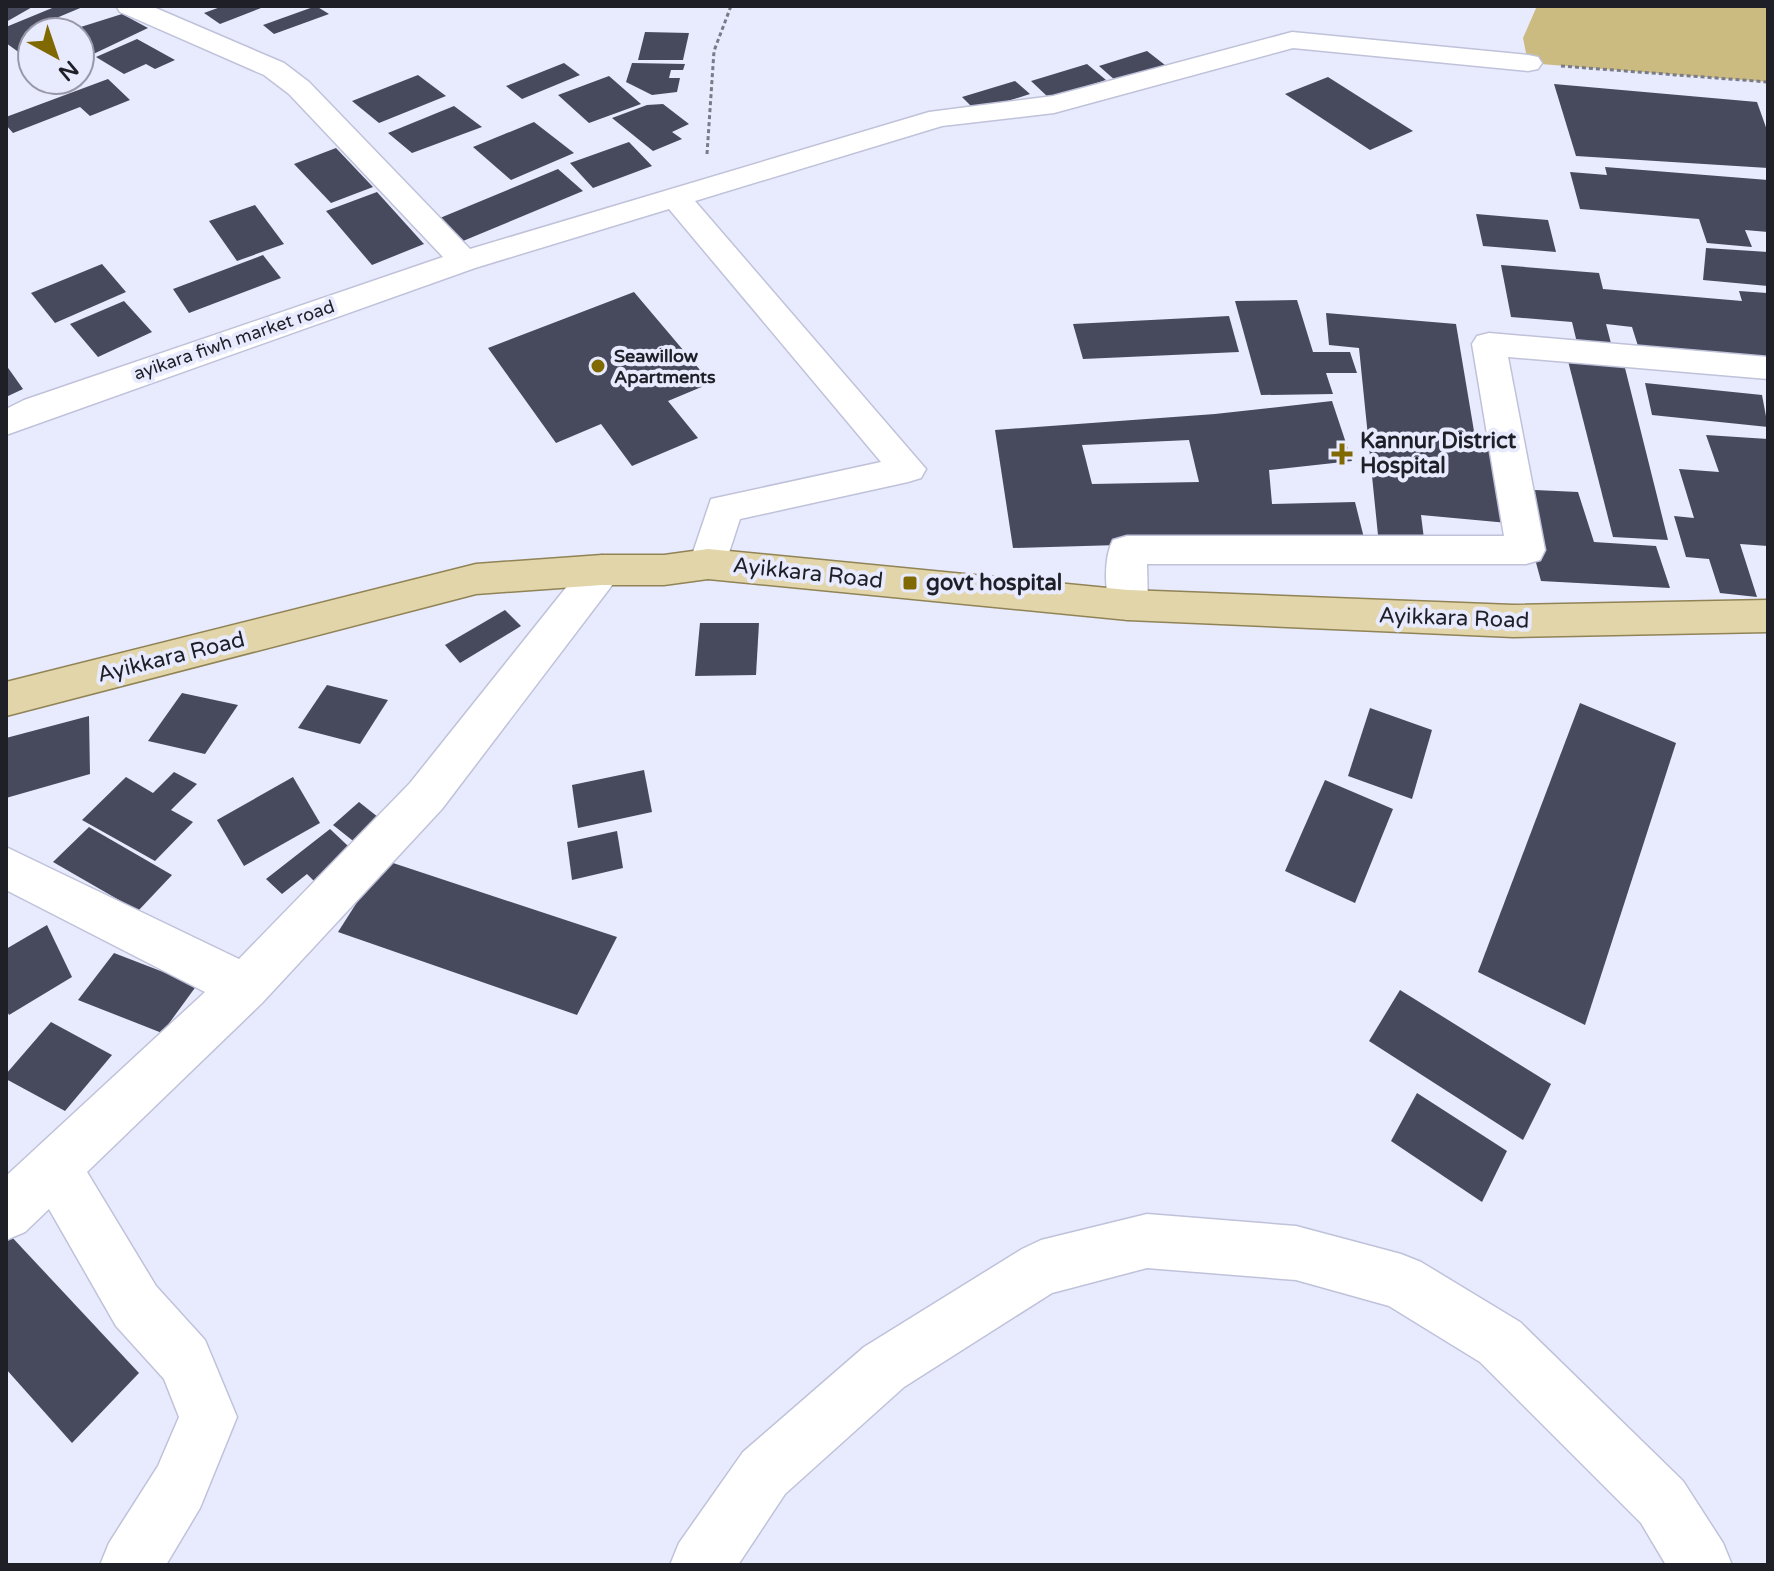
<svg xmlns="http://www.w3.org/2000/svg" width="1774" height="1571" font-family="'Varela Round',sans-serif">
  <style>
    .green { fill: #ccbb81 }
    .building { fill: #47495d; fill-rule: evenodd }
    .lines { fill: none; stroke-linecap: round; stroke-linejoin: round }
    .minor-casing { stroke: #bfc2d9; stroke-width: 3 }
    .major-casing { stroke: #908356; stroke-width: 3 }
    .path { stroke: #797b88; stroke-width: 3; stroke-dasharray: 4 3; stroke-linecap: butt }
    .minor { fill: #fff; fill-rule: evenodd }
    .major { fill: #e2d5a9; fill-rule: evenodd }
    .poi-dot { fill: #806901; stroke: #e8eafe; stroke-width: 3 }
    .labels { text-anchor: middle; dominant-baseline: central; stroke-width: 8; stroke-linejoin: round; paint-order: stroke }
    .far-street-label { font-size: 18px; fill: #1e1f27; stroke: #e8eafe }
    .far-poi-label { font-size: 18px; font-weight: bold; fill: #1e1f27; stroke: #e8eafe; text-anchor: start }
    .poi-label { font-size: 22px; font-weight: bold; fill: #1e1f27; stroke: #e8eafe; text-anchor: start }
    .street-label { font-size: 22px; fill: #1e1f27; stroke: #e8eafe }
  </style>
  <rect width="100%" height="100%" fill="#e8eafe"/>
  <polygon class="green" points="1537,6 1768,6 1768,82 1528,63 1523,38"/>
  <g class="building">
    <polygon points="6,6 34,6 6,22"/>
    <polygon points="57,6 85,6 42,24 54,32 32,32 32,53 24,56 6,43 6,27"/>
    <polygon points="223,6 266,6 220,24 204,13"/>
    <polygon points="316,6 329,14 274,34 263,25"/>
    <polygon points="122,14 148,28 87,57 80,54 80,32 68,31"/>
    <polygon points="645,32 689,33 683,60 638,60"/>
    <polygon points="137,39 175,60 155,69 146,64 124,74 96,57"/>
    <polygon points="1147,51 1165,65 1116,81 1099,66"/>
    <polygon points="564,63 580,75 522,99 506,86"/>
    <polygon points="632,63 685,64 683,70 671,70 669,78 680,78 677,92 652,95 626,82"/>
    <polygon points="1087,64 1106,80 1049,98 1031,81"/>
    <polygon points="418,75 446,96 379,123 352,101"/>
    <polygon points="609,76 641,104 589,123 558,95"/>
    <polygon points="1328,77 1413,131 1370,150 1285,94"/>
    <polygon points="108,79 130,100 90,116 80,107 13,133 6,125 6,117"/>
    <polygon points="1015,81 1030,94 976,111 962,97"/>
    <polygon points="1554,84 1757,102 1768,133 1768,168 1576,156"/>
    <polygon points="663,104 689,124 672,132 682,139 653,151 612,118 647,105"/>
    <polygon points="454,106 482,127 412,153 388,133"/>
    <polygon points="534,122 574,153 511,180 473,147"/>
    <polygon points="629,142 652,166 593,188 570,163"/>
    <polygon points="336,148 373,187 331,203 294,164"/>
    <polygon points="1605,167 1768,180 1768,232 1745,230 1752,247 1707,243 1699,219 1580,209 1570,172 1607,175"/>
    <polygon points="558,169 583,191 463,241 440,218"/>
    <polygon points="377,192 424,244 372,265 326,211"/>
    <polygon points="255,205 284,244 237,261 209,221"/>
    <polygon points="1476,214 1548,220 1556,252 1483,246"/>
    <polygon points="1706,248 1768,252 1768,286 1703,280"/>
    <polygon points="263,255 281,278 189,313 173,289"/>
    <polygon points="102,264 126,292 55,323 31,293"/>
    <polygon points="1501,265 1599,273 1603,289 1742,301 1739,291 1767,293 1768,358 1638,346 1632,327 1606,324 1613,351 1578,347 1572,322 1511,317"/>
    <polygon points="634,292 711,383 668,401 698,438 632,466 601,424 556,443 488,348"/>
    <polygon points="1297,300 1313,352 1350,352 1357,373 1326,373 1333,394 1261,395 1235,301"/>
    <polygon points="124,301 152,332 98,357 70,324"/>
    <polygon points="1326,313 1456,324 1477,449 1494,450 1508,523 1421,515 1424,539 1378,535 1359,348 1329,345"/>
    <polygon points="1229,316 1239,352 1083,359 1073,324"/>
    <polygon points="1567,357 1624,364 1668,540 1613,537"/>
    <polygon points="6,365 23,389 6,397"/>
    <polygon points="1645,383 1762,395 1768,427 1652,415"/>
    <path d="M 1332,401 L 1352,461 L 1269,470 L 1272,504 L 1355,502 L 1364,538 L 1013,548 L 995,430 L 1215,414 ZM 1189,440 L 1199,482 L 1092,484 L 1082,445 Z"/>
    <polygon points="1706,435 1768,439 1768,546 1740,544 1757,597 1720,593 1709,559 1686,557 1674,516 1694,518 1679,469 1719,472"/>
    <polygon points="1516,489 1578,492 1594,542 1656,546 1670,588 1541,581"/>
    <polygon points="505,610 521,626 460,663 445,645"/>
    <polygon points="700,623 759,623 756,675 695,676"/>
    <polygon points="327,685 388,700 360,744 298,728"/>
    <polygon points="182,693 238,705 205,754 148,741"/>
    <polygon points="1580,703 1676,743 1585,1025 1478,972"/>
    <polygon points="1370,708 1432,730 1412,799 1348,776"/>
    <polygon points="89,716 90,774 6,798 6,738"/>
    <polygon points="644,770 652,812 578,828 572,785"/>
    <polygon points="174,772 197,784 171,810 193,822 155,861 82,820 126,777 153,793"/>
    <polygon points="293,777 320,823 244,866 217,820"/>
    <polygon points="1325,780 1393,809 1355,903 1285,871"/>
    <polygon points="359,802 388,825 362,848 333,825"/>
    <polygon points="89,827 172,875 138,911 53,862"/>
    <polygon points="330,829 363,860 324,891 307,874 282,894 266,879"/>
    <polygon points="617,831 623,868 572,880 567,842"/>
    <polygon points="384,860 617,937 577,1015 338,932"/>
    <polygon points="47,925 72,977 9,1015 6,1009 6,949"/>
    <polygon points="114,953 197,985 162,1033 78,1000"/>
    <polygon points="1400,990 1551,1084 1523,1140 1369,1041"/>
    <polygon points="51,1022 112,1055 65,1111 6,1079 6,1074"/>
    <polygon points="1417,1093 1507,1151 1482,1202 1391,1141"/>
    <polygon points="9,1234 139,1373 72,1443 6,1369 6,1236"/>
  </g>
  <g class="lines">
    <defs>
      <g id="minor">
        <polygon points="116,6 151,6 284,63 309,82 470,249 929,112 1053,96 1292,32 1528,55 1538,57 1542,63 1538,69 1528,71 1293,48 1054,113 942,126 695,201 926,469 921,478 908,482 740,519 722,574 708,579 694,574 689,564 711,499 881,462 669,209 475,268 6,435 6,409 24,400 443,257 289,94 264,75 120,12"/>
        <path d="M 1489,333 L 1768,357 L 1768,379 L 1508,357 L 1545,550 L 1540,560 L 1526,564 L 1147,564 L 1148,605 L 1142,616 L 1128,620 L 1114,616 C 1104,597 1103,558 1113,540 L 1127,536 L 1504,536 L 1472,344 L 1477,336 Z"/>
        <polygon points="602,555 616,560 622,570 616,580 442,809 262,1003 87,1172 156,1286 205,1340 237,1417 200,1508 166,1565 100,1565 109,1543 158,1466 179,1417 164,1379 116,1326 49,1209 25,1232 6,1240 6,1176 205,992 6,890 6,847 239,959 410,783 588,560"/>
        <polygon points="1147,1214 1296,1226 1401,1254 1421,1262 1520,1322 1683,1481 1723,1543 1732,1565 1666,1565 1641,1523 1480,1362 1389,1306 1296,1280 1147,1268 1052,1293 904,1387 785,1494 738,1565 670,1565 679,1543 743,1452 864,1347 1022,1249 1041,1240"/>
      </g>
      <polygon id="major" points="708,549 1128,590 1513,605 1768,600 1768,632 1513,637 1128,620 708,579 664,585 602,585 476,594 6,716 6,682 476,564 602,555 664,555"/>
    </defs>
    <use href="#minor" class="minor-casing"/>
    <use href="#major" class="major-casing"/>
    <g class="path">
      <polyline points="1561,66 1768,82"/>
      <polyline points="707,154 714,51 731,6"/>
    </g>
    <use href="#minor" class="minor"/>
    <use href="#major" class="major"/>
  </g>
  <g class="poi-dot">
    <circle cx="598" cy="366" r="8"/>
    <path d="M1338 442h8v8h8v8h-8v8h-8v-8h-8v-8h8z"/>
    <rect x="902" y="575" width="16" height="16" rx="4"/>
  </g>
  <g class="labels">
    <g class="far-street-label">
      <text transform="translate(234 340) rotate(-19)">ayikara fiwh market road</text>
    </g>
    <g class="far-poi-label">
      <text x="614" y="356">Seawillow<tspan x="614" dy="21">Apartments</tspan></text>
    </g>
    <g class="poi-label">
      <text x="1360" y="441">Kannur District<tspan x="1360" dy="25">Hospital</tspan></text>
      <text x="926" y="583">govt hospital</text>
    </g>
    <g class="street-label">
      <text transform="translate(808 573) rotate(6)">Ayikkara Road</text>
      <text transform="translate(1454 618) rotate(2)">Ayikkara Road</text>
      <text transform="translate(171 657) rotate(-14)">Ayikkara Road</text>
    </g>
  </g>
  <rect width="1774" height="1571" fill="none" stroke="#1e1f27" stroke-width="16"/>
  <g transform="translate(56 56) rotate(140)"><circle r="38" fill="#e8eafe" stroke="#9799a8" stroke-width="2"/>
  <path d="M0-6L14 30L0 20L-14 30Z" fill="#806901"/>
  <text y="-12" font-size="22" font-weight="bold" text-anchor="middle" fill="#1e1f27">N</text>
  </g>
</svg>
